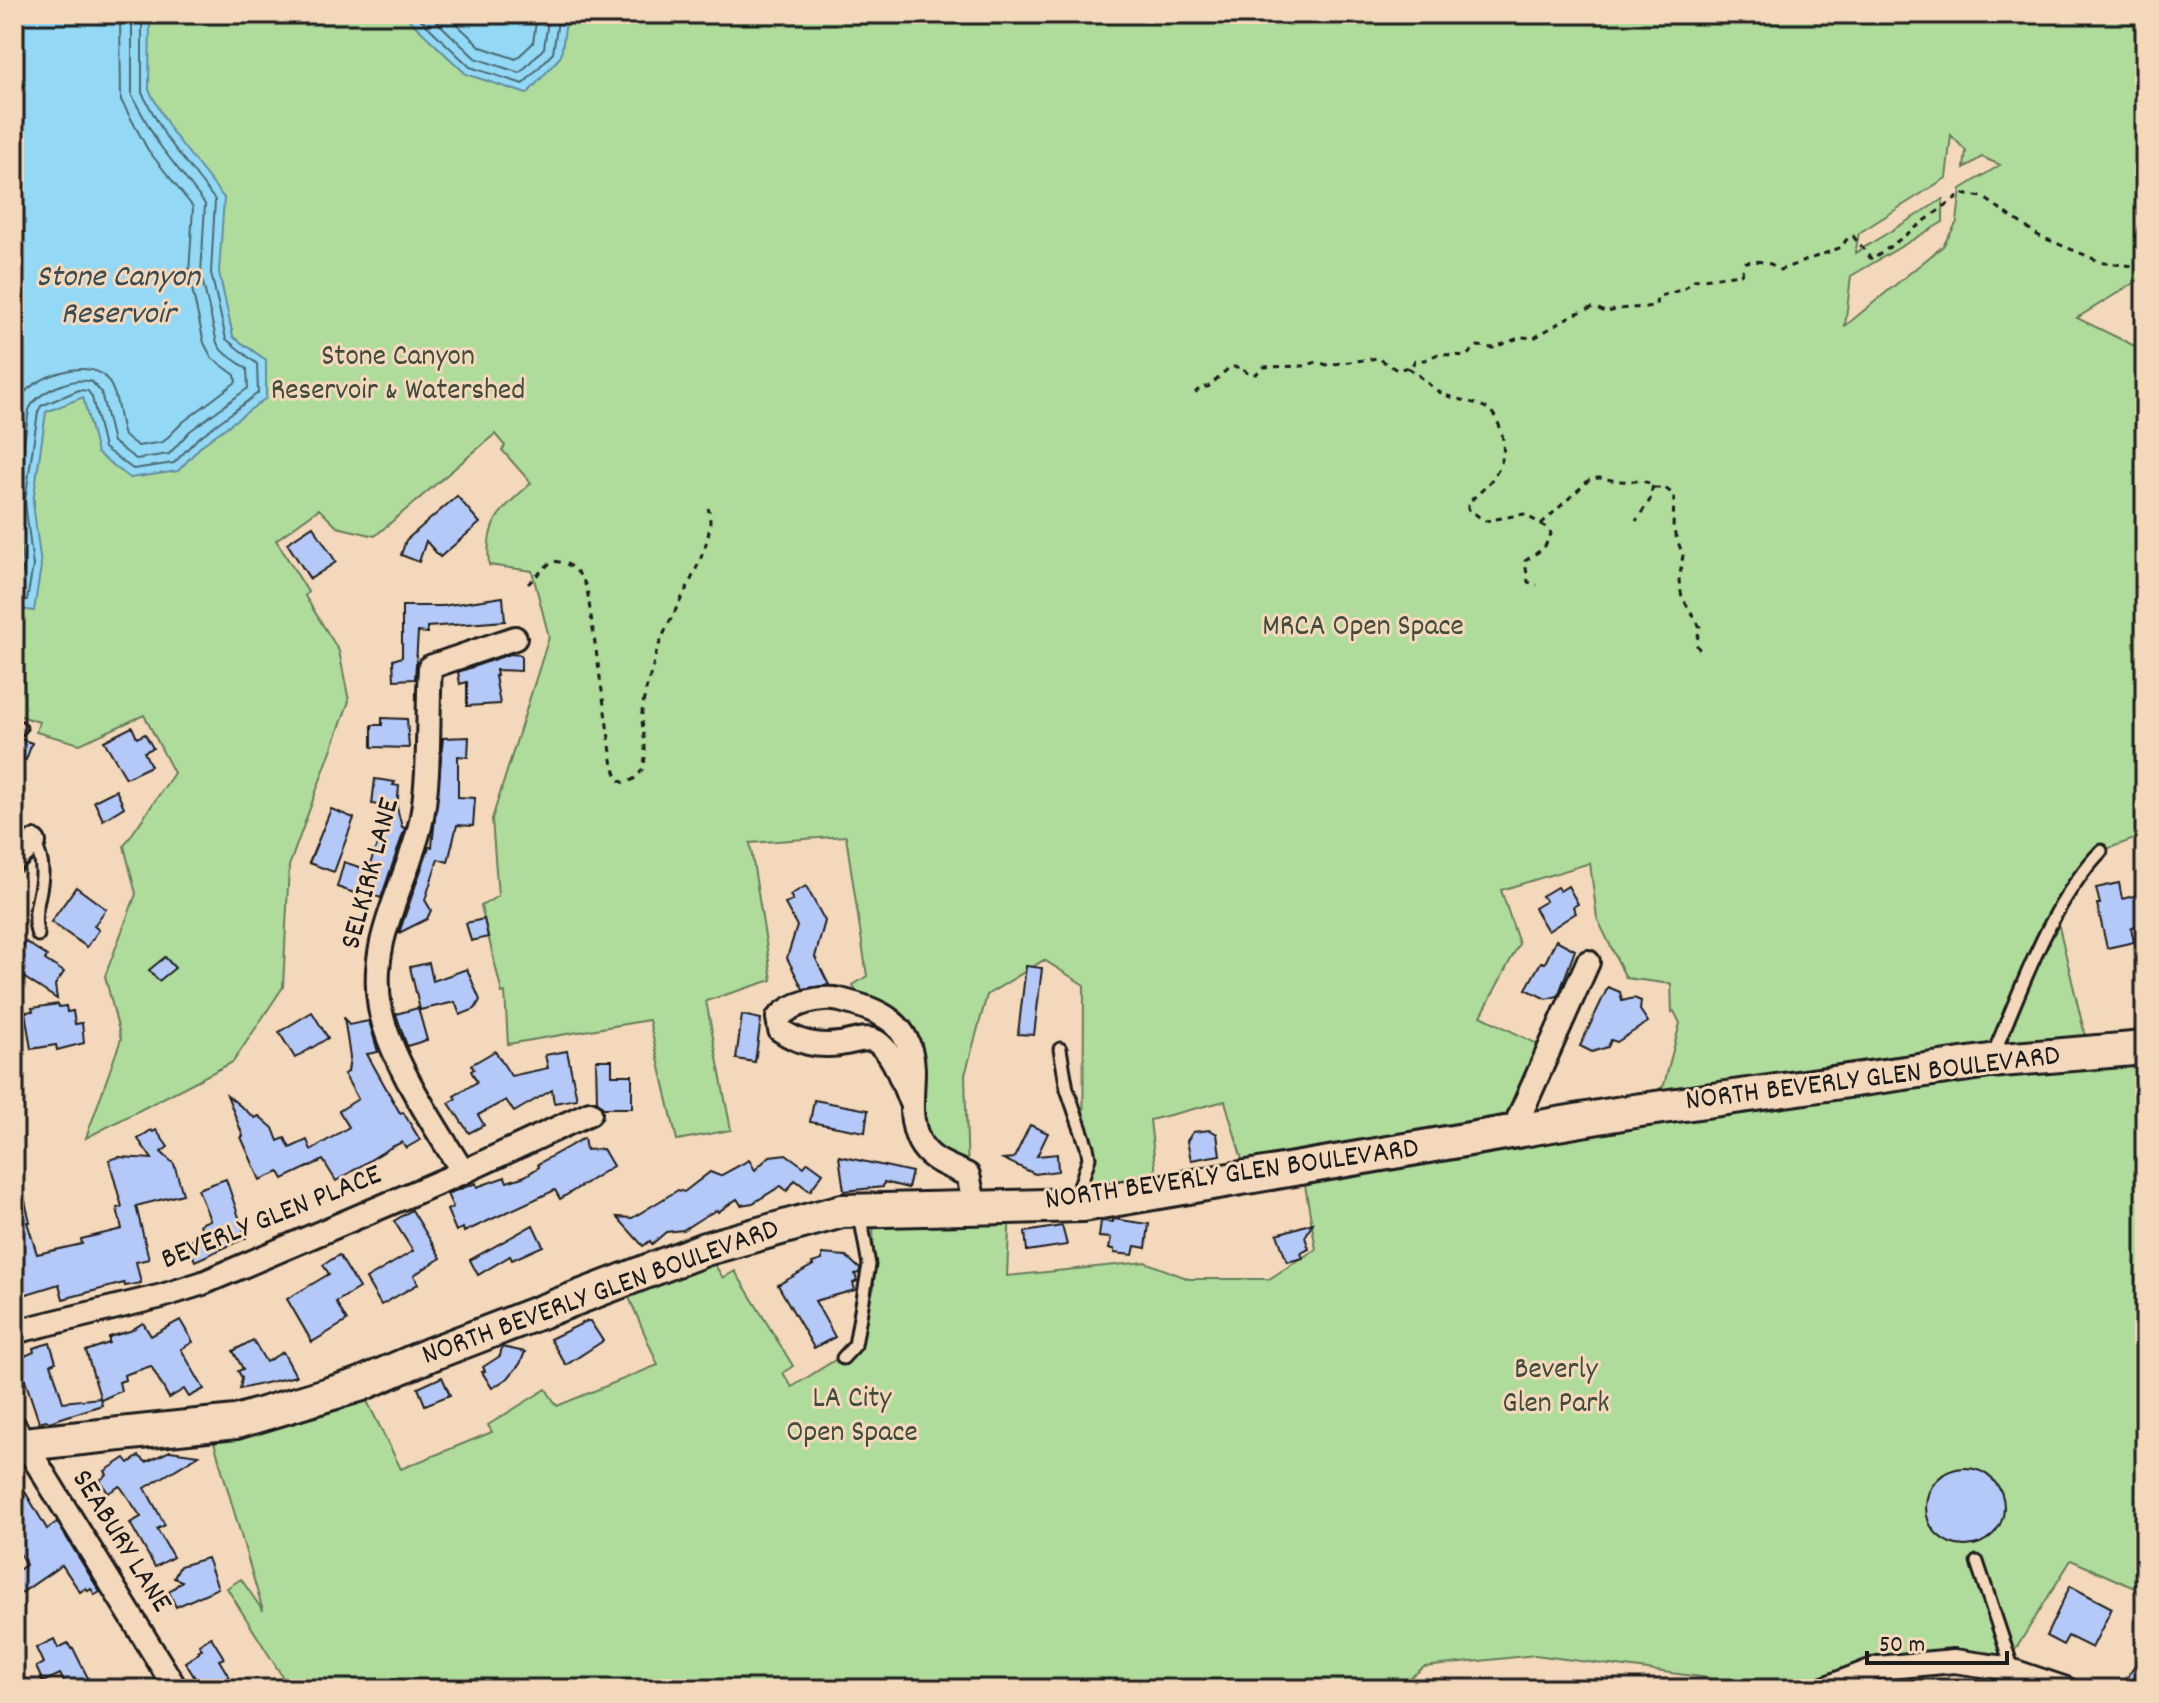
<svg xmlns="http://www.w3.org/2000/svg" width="2159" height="1703" font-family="Dekko,sans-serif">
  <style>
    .green { fill: #afdc9b; stroke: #667c5c; stroke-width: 2; fill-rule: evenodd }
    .water { fill: #93d9f5; stroke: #638d9e; stroke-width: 2 }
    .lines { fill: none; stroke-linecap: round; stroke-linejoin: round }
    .shore { stroke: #4c6873; stroke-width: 2 }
    .building { fill: #b5c9f8; stroke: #1c1c1c; stroke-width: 2 }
    .lane-casing { stroke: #1c1c1c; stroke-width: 17 }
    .street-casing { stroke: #1c1c1c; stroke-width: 28 }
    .secondary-casing { stroke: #1c1c1c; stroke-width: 38 }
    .path { stroke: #1c1c1c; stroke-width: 3; stroke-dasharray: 6 6; stroke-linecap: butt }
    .lane { stroke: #f4d8bb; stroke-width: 11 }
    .street { stroke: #f4d8bb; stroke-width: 22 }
    .secondary { stroke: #f4d8bb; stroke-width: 32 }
    .labels { text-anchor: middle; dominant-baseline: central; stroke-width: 6; stroke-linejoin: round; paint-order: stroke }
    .park-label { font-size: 30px; fill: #414c3c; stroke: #f4d8bb }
    .street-label { font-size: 30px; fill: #1c1c1c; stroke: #f4d8bb }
    .water-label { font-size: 32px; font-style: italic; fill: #3a4b52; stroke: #f4d8bb }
  </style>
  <rect width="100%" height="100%" fill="#f4d8bb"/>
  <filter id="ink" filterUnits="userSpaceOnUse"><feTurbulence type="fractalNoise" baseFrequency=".0125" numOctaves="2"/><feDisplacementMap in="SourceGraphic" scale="16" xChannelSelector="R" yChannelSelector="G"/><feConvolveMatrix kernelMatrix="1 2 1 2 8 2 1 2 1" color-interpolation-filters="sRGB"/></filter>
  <g filter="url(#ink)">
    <path class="green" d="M 55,14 L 2145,14 L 2145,276 L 2077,318 L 2145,351 L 2145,835 L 2101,851 L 2056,914 L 2089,1052 L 2145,1048 L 2145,1585 L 2139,1590 L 2071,1560 L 2004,1668 L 1954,1661 L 1824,1689 L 1722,1689 L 1708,1678 L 1535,1655 L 1424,1667 L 1396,1689 L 296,1689 L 292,1681 L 287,1684 L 227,1588 L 241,1579 L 263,1611 L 209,1425 L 359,1385 L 401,1469 L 492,1432 L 488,1425 L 546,1389 L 557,1406 L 658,1365 L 622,1281 L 705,1249 L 723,1278 L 735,1271 L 793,1366 L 783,1373 L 792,1387 L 857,1346 L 874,1287 L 873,1210 L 1010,1206 L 1007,1276 L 1145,1262 L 1189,1279 L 1269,1279 L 1316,1249 L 1302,1168 L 1247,1177 L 1225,1101 L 1150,1120 L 1158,1192 L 1083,1205 L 1084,985 L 1044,960 L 987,995 L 965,1075 L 968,1175 L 920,1143 L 907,1042 L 863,1003 L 853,985 L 867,976 L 846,836 L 750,843 L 772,980 L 706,1001 L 731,1130 L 677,1140 L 649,1020 L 508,1044 L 505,992 L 502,993 L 481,906 L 498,896 L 492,819 L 549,637 L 532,571 L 489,565 C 485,520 500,512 531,483 L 502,450 L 505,446 L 495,434 L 375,536 L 337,527 L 319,509 L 276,540 L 308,592 L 305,596 L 339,651 L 349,701 L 289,866 L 283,987 L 233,1062 L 86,1138 L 121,1039 L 105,976 L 136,894 L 124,846 L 174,773 L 144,715 L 80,744 L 36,732 L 39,722 L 14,714 L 14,422 L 34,507 L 25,286 L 265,391 L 266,360 L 233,337 L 222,287 ZM 1951,135 L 1966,151 L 1964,168 L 1982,157 L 2000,165 L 1961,189 L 1957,222 L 1943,246 L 1845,326 L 1851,276 L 1943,222 L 1943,199 L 1855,253 L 1859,233 L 1946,178 ZM 1590,863 L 1597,918 L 1626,978 L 1671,984 L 1672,1012 L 1674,1011 L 1680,1023 L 1664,1085 L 1635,1111 L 1512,1132 L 1549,1050 L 1481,1016 L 1519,944 L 1501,890 Z"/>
    <g class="water">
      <polygon points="14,14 150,15 149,90 172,132 224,198 219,272 233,337 266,360 266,398 202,445 178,471 130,478 97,453 83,397 46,412 33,502 41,566 34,611 14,608"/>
      <polygon points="403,14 567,14 561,56 527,94 466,74"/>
    </g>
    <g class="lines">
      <g class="shore">
        <polyline points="415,14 470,67 523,84 553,53 559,14"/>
        <polyline points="429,14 475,58 520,73 544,48 549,14"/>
        <polyline points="446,14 481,47 516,59 533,43 537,14"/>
        <path d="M 14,426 C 15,416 16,405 22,396 C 34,377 87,358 105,377 C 119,392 118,418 124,436 L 138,446 L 163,442 L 183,422 L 236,382 L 235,375 L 212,358 L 204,343 L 189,275 L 193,207 L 148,150 L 121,100 L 120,14"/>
        <path d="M 14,591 L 19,588 L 23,566 L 15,502 L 29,410 C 36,392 74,376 92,382 L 101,392 L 113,442 L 136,459 L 169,454 L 190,431 L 248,388 L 247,369 L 222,351 L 217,343 L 201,274 L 205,204 L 158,143 L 132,96 L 132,14"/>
        <polyline points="14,601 27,600 33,566 25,501 38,412 41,406 79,390 88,391 92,397 104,448 133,469 174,463 197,439 258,393 257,364 226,339 211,273 215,200 166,137 142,93 142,14"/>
      </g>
    </g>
    <g class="building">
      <polygon points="457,496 480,523 440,557 426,541 419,562 401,555 406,540"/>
      <polygon points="313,526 336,562 310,579 287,543"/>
      <polygon points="503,597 505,621 427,627 427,633 418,632 415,679 394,680 393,660 402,657 402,606 442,606"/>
      <polygon points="510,654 521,655 521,671 496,670 497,676 495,676 500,704 467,706 467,682 460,684 458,672"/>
      <polygon points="382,718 407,719 409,748 372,747 372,725 382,725"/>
      <polygon points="132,727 137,738 145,734 153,748 144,752 151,766 126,778 104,741"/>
      <polygon points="14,737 32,743 26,760 14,755"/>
      <polygon points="469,737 468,757 458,756 458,797 475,798 473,826 457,825 448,862 438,859 425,900 431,910 427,919 399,933 429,847 432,847 443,738"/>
      <polygon points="375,779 395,782 393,785 399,786 397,808 402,827 405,828 381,898 361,891 360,895 337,887 344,862 368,870 390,807 372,804"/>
      <polygon points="116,790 124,807 103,820 94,801"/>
      <polygon points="331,809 354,818 334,872 309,863"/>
      <polygon points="2119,883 2122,899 2145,893 2145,925 2131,927 2134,942 2107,948 2097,904 2100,904 2096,888"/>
      <polygon points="806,886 825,921 815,957 829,985 803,989 787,958 797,926 785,904 793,900 790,895"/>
      <polygon points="1568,886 1578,904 1573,907 1576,913 1548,931 1534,908 1546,901 1542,896 1557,887 1560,891"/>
      <polygon points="76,887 106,909 94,926 99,930 87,947 51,922"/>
      <polygon points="484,919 488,937 471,941 466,923"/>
      <polygon points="1556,940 1575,950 1558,996 1546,999 1526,989 1541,962 1545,963"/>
      <polygon points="26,942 47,956 45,960 64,972 55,985 57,999 14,971 14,960"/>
      <polygon points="165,957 175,968 159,981 149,970"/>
      <polygon points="429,963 433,981 467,969 480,1000 475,1009 460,1015 455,1002 420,1010 410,967"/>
      <polygon points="1026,966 1042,968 1034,1035 1018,1034"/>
      <polygon points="1608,987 1620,992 1622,1001 1634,998 1641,1001 1640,1010 1648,1022 1617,1042 1611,1040 1608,1047 1592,1052 1580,1046"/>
      <polygon points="58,1004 59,1007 66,1006 67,1012 73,1011 75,1024 82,1023 84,1043 57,1050 56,1045 31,1049 25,1012 33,1011 32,1008"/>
      <polygon points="418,1008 427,1040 407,1046 396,1014"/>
      <polygon points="312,1012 328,1038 295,1058 279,1032"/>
      <polygon points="742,1015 761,1019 755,1062 736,1059"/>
      <polygon points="344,1017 349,1025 369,1021 378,1052 367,1054 400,1113 403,1112 420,1140 406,1148 402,1142 390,1148 336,1181 323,1160 283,1179 279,1172 260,1180 241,1137 243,1136 227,1095 255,1118 259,1116 273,1128 278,1141 285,1138 290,1148 307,1140 311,1150 349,1127 339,1111 358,1099 344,1074 348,1072 350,1057"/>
      <polygon points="495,1051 511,1076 548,1068 545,1055 567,1051 577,1099 554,1103 552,1090 514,1112 506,1100 478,1115 484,1125 469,1133 449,1103 456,1099 454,1096 477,1082 471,1071 474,1069 471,1065"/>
      <polygon points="596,1060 612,1060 612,1075 632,1075 632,1108 603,1108 597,1101"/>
      <polygon points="814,1100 868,1110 865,1132 810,1122"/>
      <polygon points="1030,1125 1048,1133 1037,1156 1057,1154 1058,1171 1035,1174 1003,1159 1014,1158"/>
      <polygon points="151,1130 153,1132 156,1130 168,1147 161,1152 174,1164 183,1194 136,1206 149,1259 136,1262 141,1283 125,1286 124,1283 63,1299 59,1284 14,1298 14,1278 24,1276 14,1243 14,1181 20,1180 30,1222 27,1222 37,1254 82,1244 81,1239 122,1229 117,1208 122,1207 109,1160 119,1157 152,1159 138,1139"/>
      <polygon points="1210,1130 1217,1134 1220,1155 1191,1160 1187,1141 1193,1132"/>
      <polygon points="584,1138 586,1150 603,1149 613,1166 560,1199 555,1190 464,1232 463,1228 456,1231 447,1210 453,1207 447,1194 476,1183 477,1187 505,1177 507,1182 525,1176 539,1167 538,1164"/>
      <polygon points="786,1154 804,1167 808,1162 823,1173 810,1191 795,1180 787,1191 781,1186 753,1203 741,1205 737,1199 718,1212 717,1210 705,1216 683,1230 666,1232 652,1244 650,1241 643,1246 617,1217 632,1218 678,1190 684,1192 710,1172 720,1176 749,1160 755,1170 770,1156"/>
      <polygon points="839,1156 912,1172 908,1188 884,1182 883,1187 844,1191"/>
      <polygon points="226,1179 246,1238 195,1261 187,1242 204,1236 200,1224 210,1220 198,1189"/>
      <polygon points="412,1210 441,1258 414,1275 418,1284 381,1305 366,1279 413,1251 394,1221"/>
      <polygon points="1113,1219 1149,1224 1146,1248 1135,1246 1133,1255 1114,1253 1114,1249 1109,1249 1111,1238 1099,1237 1101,1221 1113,1222"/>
      <polygon points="1313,1223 1305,1237 1309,1249 1301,1253 1303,1258 1287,1262 1277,1234"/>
      <polygon points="533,1225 543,1246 512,1260 510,1256 478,1275 470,1260"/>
      <polygon points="1062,1226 1067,1245 1027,1251 1025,1232"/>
      <polygon points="822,1254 846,1256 860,1269 859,1273 855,1274 857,1281 853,1283 855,1290 815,1301 835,1337 814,1348 778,1285 813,1265 812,1263 822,1260"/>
      <polygon points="339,1255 359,1288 336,1302 347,1321 312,1342 287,1299 329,1274 323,1265"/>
      <polygon points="180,1320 193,1342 181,1349 204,1389 189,1397 184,1389 169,1398 151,1366 124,1375 125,1380 119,1382 121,1391 101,1400 86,1351 109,1343 109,1337 130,1331 143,1323 151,1336"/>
      <polygon points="587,1321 590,1321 603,1341 566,1365 550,1339"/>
      <polygon points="253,1340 266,1362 283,1352 296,1376 240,1389 242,1378 238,1371 243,1369 233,1351"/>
      <polygon points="50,1343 56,1362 51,1364 63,1402 100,1398 102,1405 49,1422 46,1420 39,1422 18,1359 34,1352 33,1348"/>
      <polygon points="502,1347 525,1352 520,1364 508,1378 492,1388 482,1372 485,1371 483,1367 500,1356"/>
      <polygon points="442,1377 450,1395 425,1405 418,1388"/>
      <polygon points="170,1451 199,1455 145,1488 165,1525 157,1529 173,1557 155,1567 130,1523 141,1517 120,1486 108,1493 100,1480 107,1475 105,1471 125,1458 129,1463 139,1456 146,1462"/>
      <circle cx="1965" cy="1507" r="39"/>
      <polygon points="14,1473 47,1529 57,1522 100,1592 95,1595 91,1589 88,1591 86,1588 80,1592 62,1565 14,1598 14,1573 26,1565 14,1543"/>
      <polygon points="207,1558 218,1588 176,1607 169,1592 182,1581 174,1578 180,1566"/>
      <polygon points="2070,1586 2112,1608 2092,1648 2068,1636 2063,1645 2046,1636"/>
      <polygon points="211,1637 224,1658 219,1660 231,1680 227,1682 230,1689 202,1689 185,1662 199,1653 198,1651 202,1649 199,1645"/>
      <polygon points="54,1639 58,1648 68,1643 71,1649 73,1648 89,1680 72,1689 68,1689 60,1674 43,1682 36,1667 43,1663 36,1648"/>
      <polygon points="2145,1650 2145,1689 2120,1689"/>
    </g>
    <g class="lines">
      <defs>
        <g id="lane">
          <polyline points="14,725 20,728"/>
          <polyline points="2143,836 2145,835"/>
          <path d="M 34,842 C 55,880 27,906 38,935"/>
          <polyline points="1060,1049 1067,1089 1087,1147 1089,1158 1080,1186 1083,1204"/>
          <path d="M 1992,1057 C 2023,987 2048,907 2101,851"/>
          <polyline points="843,1358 855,1345 869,1265 860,1215"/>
          <polyline points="1977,1562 2013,1670"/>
        </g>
        <g id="street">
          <polyline points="14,860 34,842"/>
          <path d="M 911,1103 C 903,1085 895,1054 877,1042 C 867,1035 852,1043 840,1044 C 817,1047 799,1043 780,1030 L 778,1018 C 792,1003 820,996 840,1000 C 880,1010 911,1022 913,1069 C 913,1095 908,1117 919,1141 C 929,1161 950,1166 968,1175 L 975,1207"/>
          <polyline points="1512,1133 1588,962"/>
          <path d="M 463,1172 C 435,1126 390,1061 380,1008 C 368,940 404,890 420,826 C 431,780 427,715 430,667 L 515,638"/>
          <polyline points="14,1332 162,1296 203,1283 463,1172 590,1113"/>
          <polyline points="14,1426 176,1689"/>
          <polyline points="1824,1689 1878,1668 1954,1661 2004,1668 2066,1689"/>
        </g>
        <polyline id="secondary" points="14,1445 236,1422 359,1385 431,1354 705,1249 842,1211 1083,1205 1634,1111 1990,1061 2145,1048"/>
      </defs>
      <use href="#lane" class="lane-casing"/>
      <use href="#street" class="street-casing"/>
      <use href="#secondary" class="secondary-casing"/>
      <g class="path">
        <path d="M 1408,368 C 1423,376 1431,390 1448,396 C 1459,400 1479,403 1488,409 C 1495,414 1498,422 1501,430 C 1510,465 1493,481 1468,503 L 1468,509 L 1485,521 L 1524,514 L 1549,529 L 1551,534 L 1544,548 L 1525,561 L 1528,582 L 1537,585"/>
        <path d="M 1195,393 L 1201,387 L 1208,387 L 1230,367 L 1242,367 L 1248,374 L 1256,374 L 1264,367 L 1303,366 L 1317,362 L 1327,365 L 1378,358 L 1397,370 L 1412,366 L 1415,360 L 1425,360 L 1438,354 L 1466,356 L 1478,346 L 1493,348 L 1521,337 L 1534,338 L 1572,315 L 1594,307 L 1607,313 C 1622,305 1640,310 1656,305 L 1657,297 L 1684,289 L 1694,280 L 1741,274 L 1746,262 C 1757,260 1772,262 1780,270 L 1842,247 L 1846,240 L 1853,236 L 1872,260 L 1961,194 L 1983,197 L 2039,236 L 2104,263 L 2145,267"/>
        <polyline points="1654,488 1665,488 1674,495 1673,529 1683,555 1679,581 1682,597 1700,627 1696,644 1702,654"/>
        <path d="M 1541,524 L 1589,480 C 1601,475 1609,481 1621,481 C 1636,482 1636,479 1653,484 L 1650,500 L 1636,521"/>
        <path d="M 528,584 L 552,561 C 571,562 580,571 587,589 L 613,766 L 618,780 L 625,783 C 657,773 641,738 642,713 C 643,695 651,675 655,658 C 664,618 721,546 708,508"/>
      </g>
      <use href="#lane" class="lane"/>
      <use href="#street" class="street"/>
      <use href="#secondary" class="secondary"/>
    </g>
  </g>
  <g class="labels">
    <g class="park-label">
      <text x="398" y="358">Stone Canyon<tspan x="398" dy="34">Reservoir &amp; Watershed</tspan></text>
      <text x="1363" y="628">MRCA Open Space</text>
      <text x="1556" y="1371">Beverly<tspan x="1556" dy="34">Glen Park</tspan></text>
      <text x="852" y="1400">LA City<tspan x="852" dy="34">Open Space</tspan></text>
    </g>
    <g class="street-label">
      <text transform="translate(372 874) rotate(-75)">SELKIRK LANE</text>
      <text transform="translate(1873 1080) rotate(-7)">NORTH BEVERLY GLEN BOULEVARD</text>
      <text transform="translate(1232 1176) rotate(-8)">NORTH BEVERLY GLEN BOULEVARD</text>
      <text transform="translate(272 1219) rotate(-22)">BEVERLY GLEN PLACE</text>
      <text transform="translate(601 1294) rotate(-20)">NORTH BEVERLY GLEN BOULEVARD</text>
      <text transform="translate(120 1542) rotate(58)">SEABURY LANE</text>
    </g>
    <g class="water-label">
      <text x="118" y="279">Stone Canyon<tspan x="118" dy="37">Reservoir</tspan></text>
    </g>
  </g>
  <rect width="2159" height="1703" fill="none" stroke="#f4d8bb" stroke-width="48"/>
  <rect x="24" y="24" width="2111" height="1655" fill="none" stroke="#1c1c1c" stroke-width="3" filter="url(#ink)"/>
  <path d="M1867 1651v12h140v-12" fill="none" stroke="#1c1c1c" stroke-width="4"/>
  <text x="1879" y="1651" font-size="24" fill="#1c1c1c" stroke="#f4d8bb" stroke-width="6" paint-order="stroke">50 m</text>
</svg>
